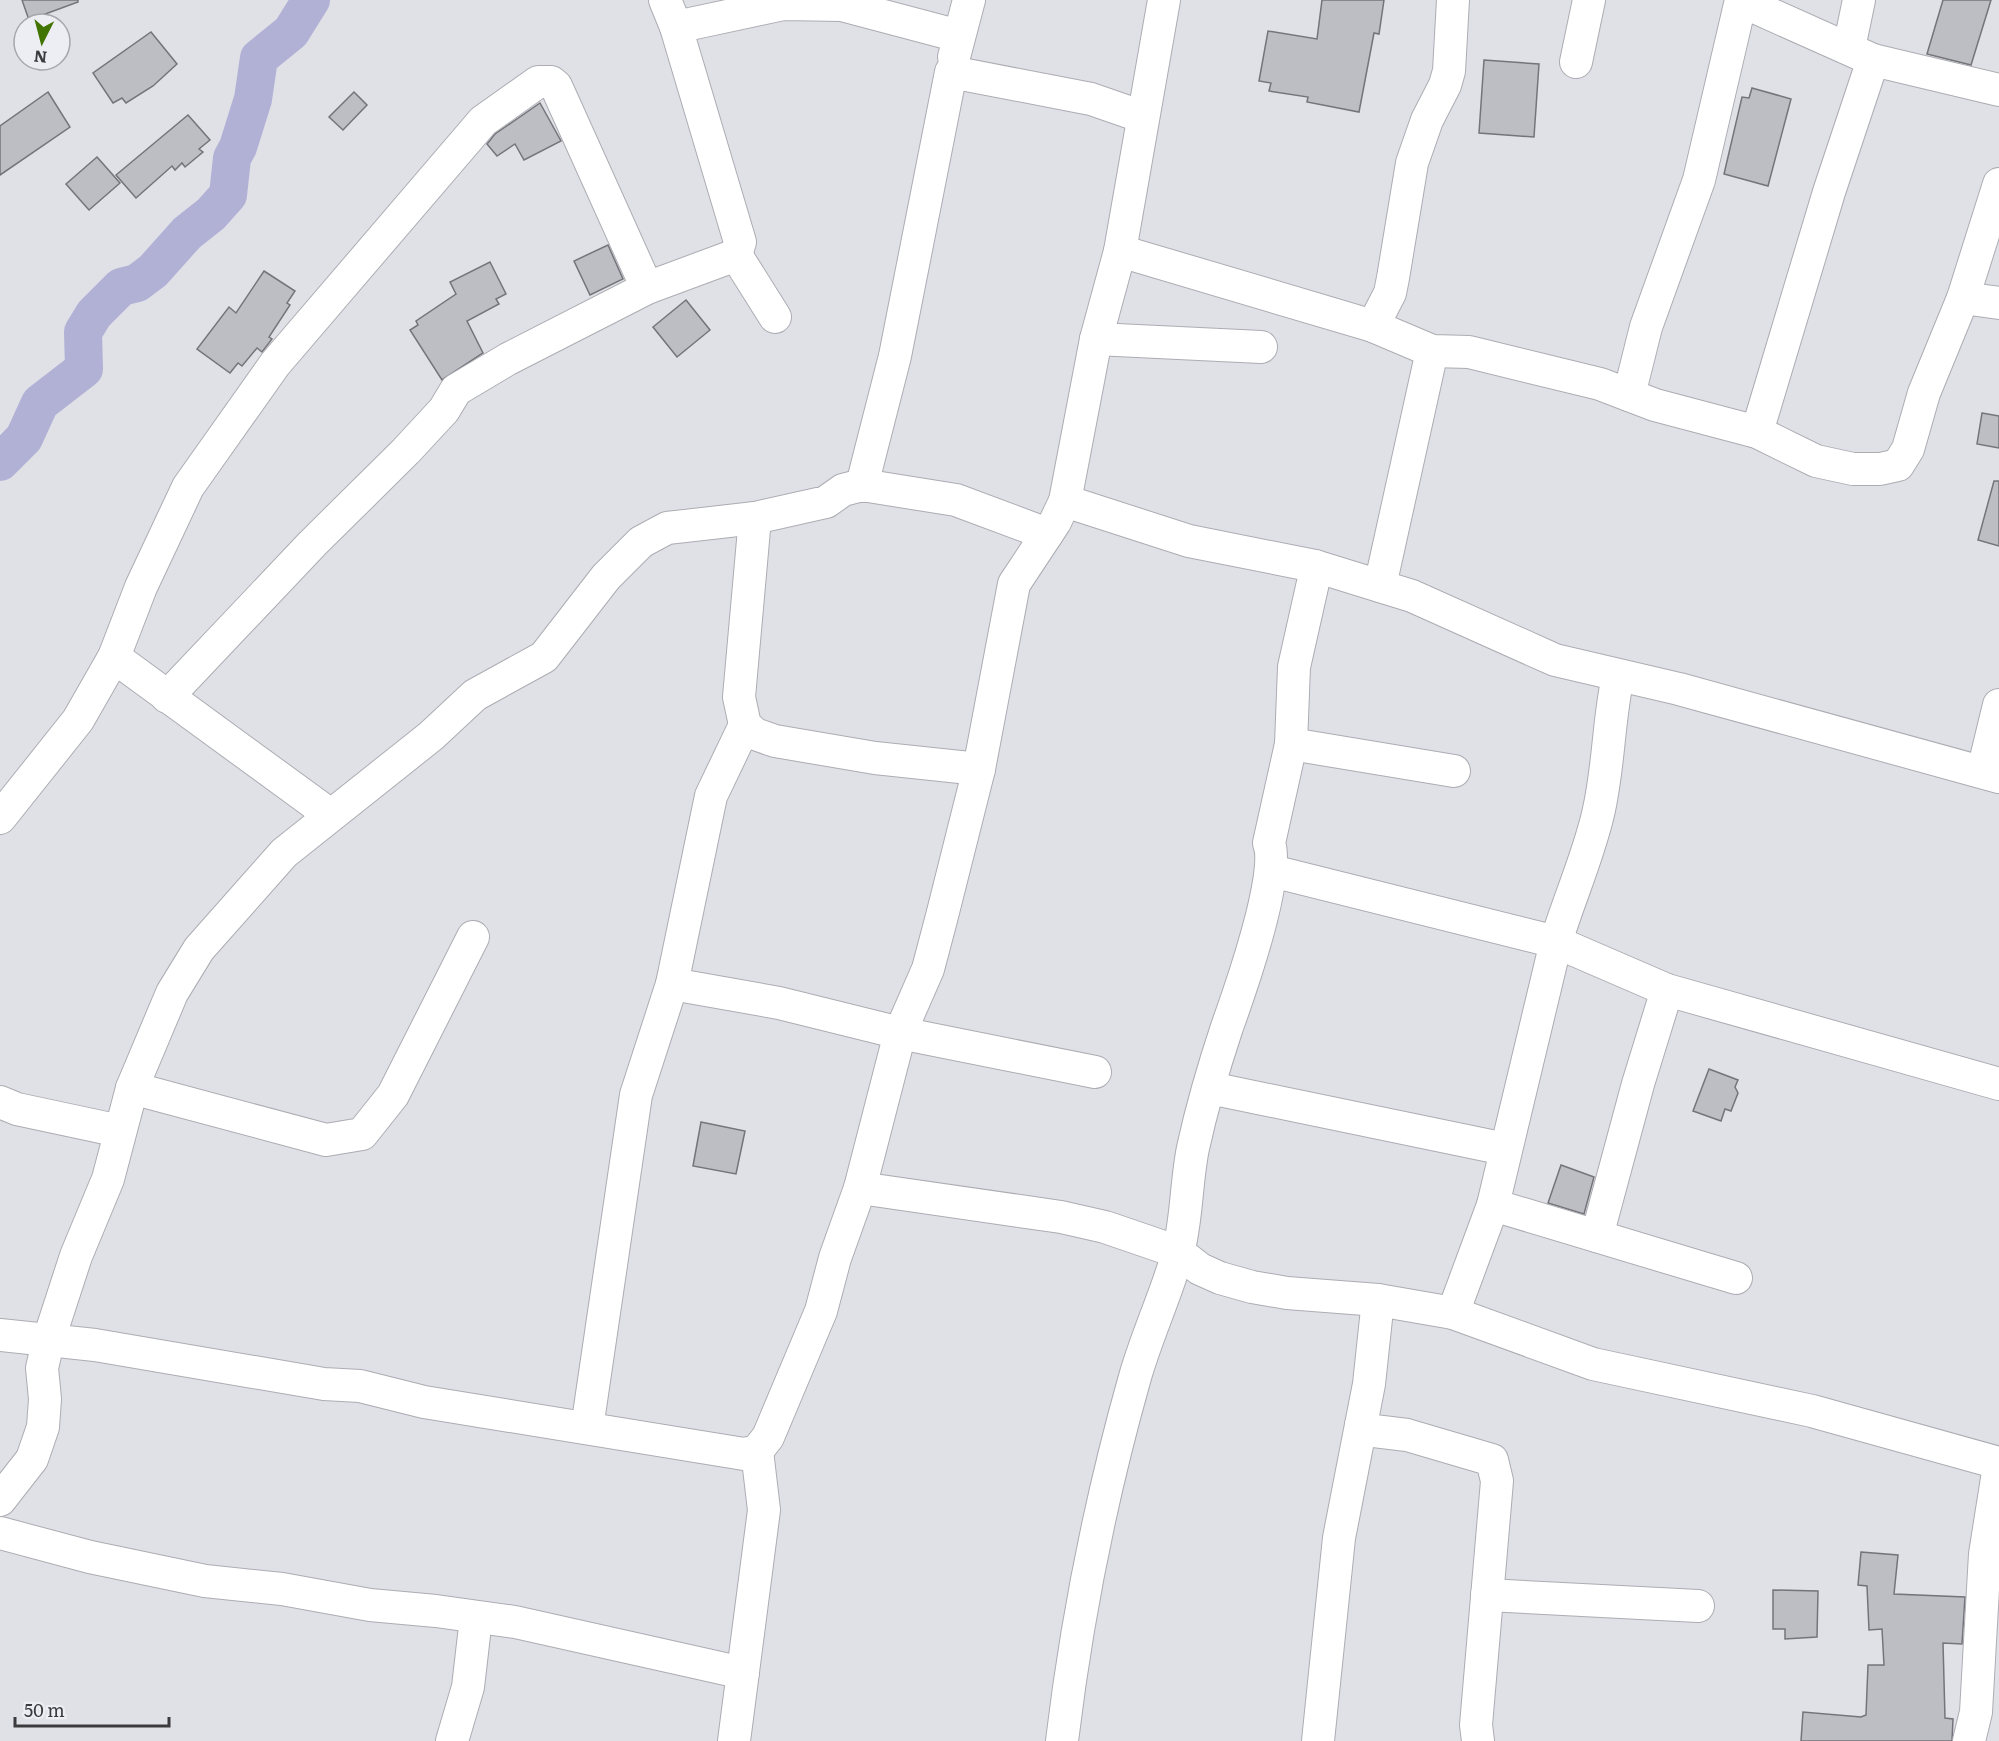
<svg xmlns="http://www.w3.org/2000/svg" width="1999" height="1741" font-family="Literata,serif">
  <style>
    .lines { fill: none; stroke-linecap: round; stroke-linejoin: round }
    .river { stroke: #b1b1d6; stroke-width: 38 }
    .building { fill: #bdbdc4; stroke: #74747a; stroke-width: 1.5 }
    .minor-casing { stroke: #acacb3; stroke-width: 34 }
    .minor { stroke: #fff; stroke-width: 32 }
  </style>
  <rect width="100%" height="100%" fill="#e0e0e7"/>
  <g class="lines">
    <polyline class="river" points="0,462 24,438 40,403 84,369 83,332 94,314 121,287 137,283 153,271 187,233 211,214 228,195 232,158 238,147 253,99 259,58 291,32 311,0"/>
  </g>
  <g class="building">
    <polygon points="22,0 78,0 78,2 29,20"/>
    <polygon points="1322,0 1384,0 1379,34 1374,33 1359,112 1307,102 1308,97 1269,91 1271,83 1259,81 1268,31 1317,39"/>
    <polygon points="1943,0 1991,0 1971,65 1927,54"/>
    <polygon points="151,32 177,64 153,86 126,103 122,98 113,103 93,73"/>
    <polygon points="1484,60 1539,64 1534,137 1479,133"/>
    <polygon points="1752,88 1791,99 1768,186 1724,174 1742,97 1749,98"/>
    <polygon points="48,92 70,127 0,175 0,126"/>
    <polygon points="354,92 367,105 343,130 329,117"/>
    <polygon points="540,103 561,141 524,160 515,144 497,156 487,144 495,134"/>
    <polygon points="188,115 210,140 199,149 203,152 185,167 182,163 175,170 172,166 136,198 116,175"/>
    <polygon points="97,157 120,183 89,210 66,184"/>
    <polygon points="608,245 623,279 590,295 574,261"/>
    <polygon points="490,262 506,294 496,299 499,304 467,321 483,353 442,380 410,330 418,325 416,321 456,294 450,282"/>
    <polygon points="264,271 295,291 287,303 290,305 269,337 272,339 262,352 257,348 242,366 238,363 230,373 197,349 229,307 236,313"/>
    <polygon points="686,300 710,330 677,357 653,327"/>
    <polygon points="1982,413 1999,416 1999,448 1977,444"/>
    <polygon points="1994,481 1999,481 1999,546 1978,540"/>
    <polygon points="1709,1069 1738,1080 1735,1087 1738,1093 1731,1111 1725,1109 1721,1121 1693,1111"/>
    <polygon points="701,1122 745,1131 736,1174 693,1166"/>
    <polygon points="1561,1165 1594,1177 1584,1214 1548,1203"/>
    <polygon points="1861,1552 1898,1555 1894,1594 1965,1597 1962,1644 1943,1643 1945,1718 1953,1719 1952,1741 1801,1741 1803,1712 1861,1717 1866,1715 1868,1665 1884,1665 1882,1629 1869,1630 1867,1586 1858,1585"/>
    <polygon points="1773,1590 1818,1591 1817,1637 1785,1639 1785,1629 1773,1629"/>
  </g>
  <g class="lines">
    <defs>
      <g id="minor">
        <polyline points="1741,1 1873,60 1999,90"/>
        <polyline points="676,27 783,4 842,5 959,36"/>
        <polyline points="1849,48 1859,0"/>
        <polyline points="954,57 969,0"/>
        <polyline points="1576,62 1589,0"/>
        <polyline points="1120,251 1373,326 1432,351 1469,352 1600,384 1655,405 1757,432 1816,461 1853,469 1880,469 1898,465 1908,449 1924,393 1963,298 1999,184"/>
        <polyline points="736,255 775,317"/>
        <polyline points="1963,298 1999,303"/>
        <polyline points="1373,326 1390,293 1393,278 1412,163 1427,120 1445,85 1449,71 1453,0"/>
        <polyline points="1096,339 1261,347"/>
        <polyline points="1629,395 1646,327 1699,180 1741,0"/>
        <polyline points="1757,432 1829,192 1873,60"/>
        <polyline points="862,485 895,356 951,72 1091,99 1143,117"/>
        <polyline points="755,518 739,697 745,725 755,734 775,741 875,758 979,769"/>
        <polyline points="1315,566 1412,596 1555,660 1679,689 1999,777"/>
        <polyline points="1380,586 1432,351"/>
        <polyline points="114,657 329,814"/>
        <polyline points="167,697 312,544 406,451 444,410 456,390 508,359 647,288 736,255 740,242 676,27 665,0"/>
        <polyline points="745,725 711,796 672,984 779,1003 900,1033 1095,1072"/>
        <polyline points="1291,744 1454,771"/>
        <polyline points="1983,771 1999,705"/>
        <polyline points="0,818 78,720 114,657 141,587 188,487 275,364 483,121 538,82 551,82 556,86 647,288"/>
        <path d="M 1272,871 L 1556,942 C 1569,899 1588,857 1598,814 C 1609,768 1608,722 1618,676"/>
        <polyline points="132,1088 326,1140 362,1134 393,1095 473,937"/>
        <polyline points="1210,1088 1505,1149"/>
        <polyline points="0,1102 17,1109 120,1131"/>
        <polyline points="860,1188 900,1033 928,969 942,916 979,769 1014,584 1055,522 1065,501 1096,339 1120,251 1164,0"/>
        <polyline points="1493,1205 1736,1278"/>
        <polyline points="1597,1236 1638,1084 1667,990"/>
        <polyline points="1378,1300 1369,1384 1361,1425 1374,1431 1407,1435 1492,1460 1497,1481 1476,1725 1478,1741"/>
        <polyline points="1453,1313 1493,1205 1556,942 1667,990 1999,1084"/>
        <polyline points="0,1335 95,1345 324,1384 360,1386 424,1402 744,1454 757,1451 768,1437 821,1311 835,1258 860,1188 1061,1217 1105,1227 1178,1252 1200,1269 1220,1278 1252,1287 1287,1293 1378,1300 1453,1313 1593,1364 1812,1411 1999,1463"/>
        <polyline points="587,1428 636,1095 672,984"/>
        <polyline points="0,1500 32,1459 43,1427 45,1399 42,1368 48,1342 76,1256 108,1179 132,1088 172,993 199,949 284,853 431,736 475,695 544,657 606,577 641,542 667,528 755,518 826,502 843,490 862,485 956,500 1047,534"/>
        <polyline points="0,1533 90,1557 205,1581 282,1589 370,1605 436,1611 515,1622 743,1673"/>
        <polyline points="1487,1595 1698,1606"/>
        <polyline points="452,1741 468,1687 476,1618"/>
        <polyline points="734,1741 764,1510 757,1451"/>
        <path d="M 1062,1741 C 1077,1616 1101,1497 1135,1377 C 1147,1335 1166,1295 1178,1253 C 1187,1219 1186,1182 1193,1148 C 1202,1107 1214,1066 1227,1027 C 1240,991 1281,874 1269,843 L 1291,744 L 1294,667 L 1314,578 L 1315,566 L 1189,541 L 1065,501"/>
        <polyline points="1318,1741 1339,1538 1361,1425"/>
        <polyline points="1969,1741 1976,1712 1985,1554 1999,1466"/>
      </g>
    </defs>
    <use href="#minor" class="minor-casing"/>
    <use href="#minor" class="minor"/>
  </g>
  <g transform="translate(42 42) rotate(186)"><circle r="28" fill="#ededf4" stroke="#a6a6ab" stroke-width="1.5"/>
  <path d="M0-4.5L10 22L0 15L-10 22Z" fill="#417500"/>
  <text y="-9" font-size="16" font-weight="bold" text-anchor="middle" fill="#3b3b3e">N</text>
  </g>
  <path d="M15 1717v9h154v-9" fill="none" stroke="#3b3b3e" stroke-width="3"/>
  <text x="24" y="1717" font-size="18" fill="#3b3b3e" stroke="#ededf4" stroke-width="4.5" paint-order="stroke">50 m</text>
</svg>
